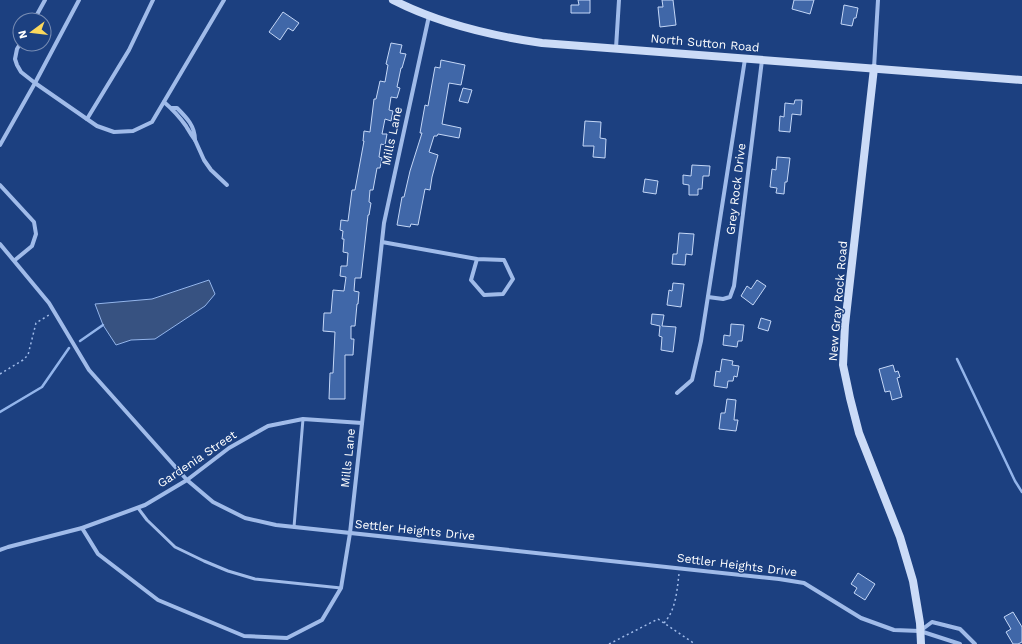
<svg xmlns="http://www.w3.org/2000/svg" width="1022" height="644" font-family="'Work Sans',sans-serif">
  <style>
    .water { fill: #375281; stroke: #93b5eb }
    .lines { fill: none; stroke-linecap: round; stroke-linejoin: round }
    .stream { stroke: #93b5eb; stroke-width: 2.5 }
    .building { fill: #4067a8; stroke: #c4d7f7 }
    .path { stroke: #a0bbe9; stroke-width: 1.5; stroke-dasharray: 2 3; stroke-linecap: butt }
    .lane { stroke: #a0bbe9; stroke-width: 3 }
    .street { stroke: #a0bbe9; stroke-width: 4 }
    .secondary { stroke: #cbdbf7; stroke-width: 8 }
    .labels { text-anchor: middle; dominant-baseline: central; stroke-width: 3; stroke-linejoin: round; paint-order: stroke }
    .street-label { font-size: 12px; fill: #fff; stroke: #1c4080 }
  </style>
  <rect width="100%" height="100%" fill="#1c4080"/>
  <polygon class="water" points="209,280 215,294 205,306 155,339 131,340 116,345 103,325 95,304 152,299"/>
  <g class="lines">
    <g class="stream">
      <polyline points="80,341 103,325"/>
      <polyline points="957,359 1015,481 1022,492"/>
      <polyline points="0,412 42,387 69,348"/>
    </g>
  </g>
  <g class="building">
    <polygon points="578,0 590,0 590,13 571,13 571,5 579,5"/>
    <polygon points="662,0 673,0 676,25 660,27 658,7 663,7"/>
    <polygon points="794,0 814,0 810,14 792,9"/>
    <polygon points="844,5 858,8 856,18 854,18 852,26 841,24"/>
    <polygon points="283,12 299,23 293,31 288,28 280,40 269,32"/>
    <polygon points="391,43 402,45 400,53 406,54 402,68 401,68 397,87 400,88 397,98 391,97 389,110 393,111 391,121 385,119 382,134 387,134 385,145 381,144 379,157 382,158 380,168 377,168 373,190 370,190 369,202 371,203 369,215 368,215 361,278 355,278 354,291 359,292 358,304 357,304 355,326 351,326 351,339 354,339 353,355 345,355 345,399 329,399 330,373 333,373 335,332 323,331 324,313 331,313 333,290 344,291 346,277 340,276 341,266 347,266 348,253 343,252 344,239 342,239 343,231 340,230 341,220 348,221 352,190 355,190 364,141 363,141 364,131 370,132 374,99 376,99 380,81 385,82 388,65 386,64"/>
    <polygon points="441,60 465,65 461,85 449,83 442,124 461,128 459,138 438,134 437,136 434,136 429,152 438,155 432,177 430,190 425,189 418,225 411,224 410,227 397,225 402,197 404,197 410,171 422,133 420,133 425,105 428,106 435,67 440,68"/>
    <polygon points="463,88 472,90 468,103 459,101"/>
    <polygon points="795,100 802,100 801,115 792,114 790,132 779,131 780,116 784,117 785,103 794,104"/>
    <polygon points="585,121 601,122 600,138 606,139 605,158 593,157 594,146 583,146"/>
    <polygon points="777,157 790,158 787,182 785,182 784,194 776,193 777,188 770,187 772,169 776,170"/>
    <polygon points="692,165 710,166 709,176 703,176 702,189 698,189 698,195 689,195 689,185 683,184 683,175 691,176"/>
    <polygon points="645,179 658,181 656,194 643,192"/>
    <polygon points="679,233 694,234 692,255 686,254 685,265 672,264 673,254 677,254"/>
    <polygon points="757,280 766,286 753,305 741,296 747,286 751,289"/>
    <polygon points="673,283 684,284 681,307 667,305 669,290 672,291"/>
    <polygon points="652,314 664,315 662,326 676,327 673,352 661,350 662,337 659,336 660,326 651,324"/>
    <polygon points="761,318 771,321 768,331 758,328"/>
    <polygon points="731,324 744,325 742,341 738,341 737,347 723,345 724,335 730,336"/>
    <polygon points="722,359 733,361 732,365 739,366 737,377 734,376 733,381 728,381 727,388 714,386 716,371 720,372"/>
    <polygon points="893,365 895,372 898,371 900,377 897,378 902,397 892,400 890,391 885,392 879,369"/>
    <polygon points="727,399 736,400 734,420 738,420 736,431 719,429 721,413 725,413"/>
    <polygon points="858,573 875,584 865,600 854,593 857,588 851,584"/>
    <polygon points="1013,612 1022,627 1022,642 1018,644 1013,644 1006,632 1011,629 1004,617"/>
  </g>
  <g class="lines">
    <g class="path">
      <polyline points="0,374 23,360 28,355 36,323 49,315"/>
      <path d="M 664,623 C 676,610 677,590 679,574"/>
      <polyline points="609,644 658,619 695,644"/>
    </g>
    <g class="lane">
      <polyline points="138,508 147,520 175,547 204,561 228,571 255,579 341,588"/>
      <polyline points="294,527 303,419"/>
    </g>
    <g class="street">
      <polyline points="34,20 45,0"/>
      <polyline points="20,44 17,49 15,59 17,65 21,72 35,83 97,126 114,132 133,131 152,122 224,0"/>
      <polyline points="616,48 619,0"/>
      <polyline points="874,68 878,0"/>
      <path d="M 164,102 C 171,108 181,119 186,126 C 189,131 191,135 195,140 C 195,126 187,118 177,108 L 171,108"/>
      <polyline points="87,119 129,50 153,0"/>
      <polyline points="195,140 204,160 211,170 227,185"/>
      <polyline points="0,145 35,83 79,0"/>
      <polyline points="0,185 34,222 36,234 32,246 15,260"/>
      <polyline points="382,242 477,259 471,280 484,295 503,294 513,279 504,260 477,259"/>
      <polyline points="0,244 49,303 89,370 187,480 213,502 245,518 276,525 779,579 804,583 861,618 894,630 920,631 960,644"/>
      <polyline points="708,297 723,299 730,297 734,286 762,60"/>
      <polyline points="677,393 692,380 701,341 745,59"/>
      <polyline points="82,528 98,554 158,600 244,636 287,638 322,620 341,588 350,533 384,223 429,16"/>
      <polyline points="0,550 8,547 82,528 145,505 187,480 229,448 268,426 303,419 362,423"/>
      <polyline points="920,631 932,622 960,629 975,644"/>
    </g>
    <g class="secondary">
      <path d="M 393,0 C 438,23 492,36 542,43 L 1022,80"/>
      <polyline points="874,68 845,325 843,365 850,398 859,433 900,537 913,581 920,623 921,644"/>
    </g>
  </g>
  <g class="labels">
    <g class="street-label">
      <text transform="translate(705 43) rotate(5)">North Sutton Road</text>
      <text transform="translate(392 136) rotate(-78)">Mills Lane</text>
      <text transform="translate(736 189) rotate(-83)">Grey Rock Drive</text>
      <text transform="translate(838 301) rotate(-85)">New Gray Rock Road</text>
      <text transform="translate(348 458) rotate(-84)">Mills Lane</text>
      <text transform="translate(197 459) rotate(-34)">Gardenia Street</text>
      <text transform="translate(415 530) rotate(6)">Settler Heights Drive</text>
      <text transform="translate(737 565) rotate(7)">Settler Heights Drive</text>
    </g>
  </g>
  <g transform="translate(32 32) rotate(255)"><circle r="19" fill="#1c4080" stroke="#778cb3"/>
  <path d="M0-3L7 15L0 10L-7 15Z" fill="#fad85d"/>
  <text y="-6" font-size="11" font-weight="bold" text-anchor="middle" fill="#ffffff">N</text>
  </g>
</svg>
